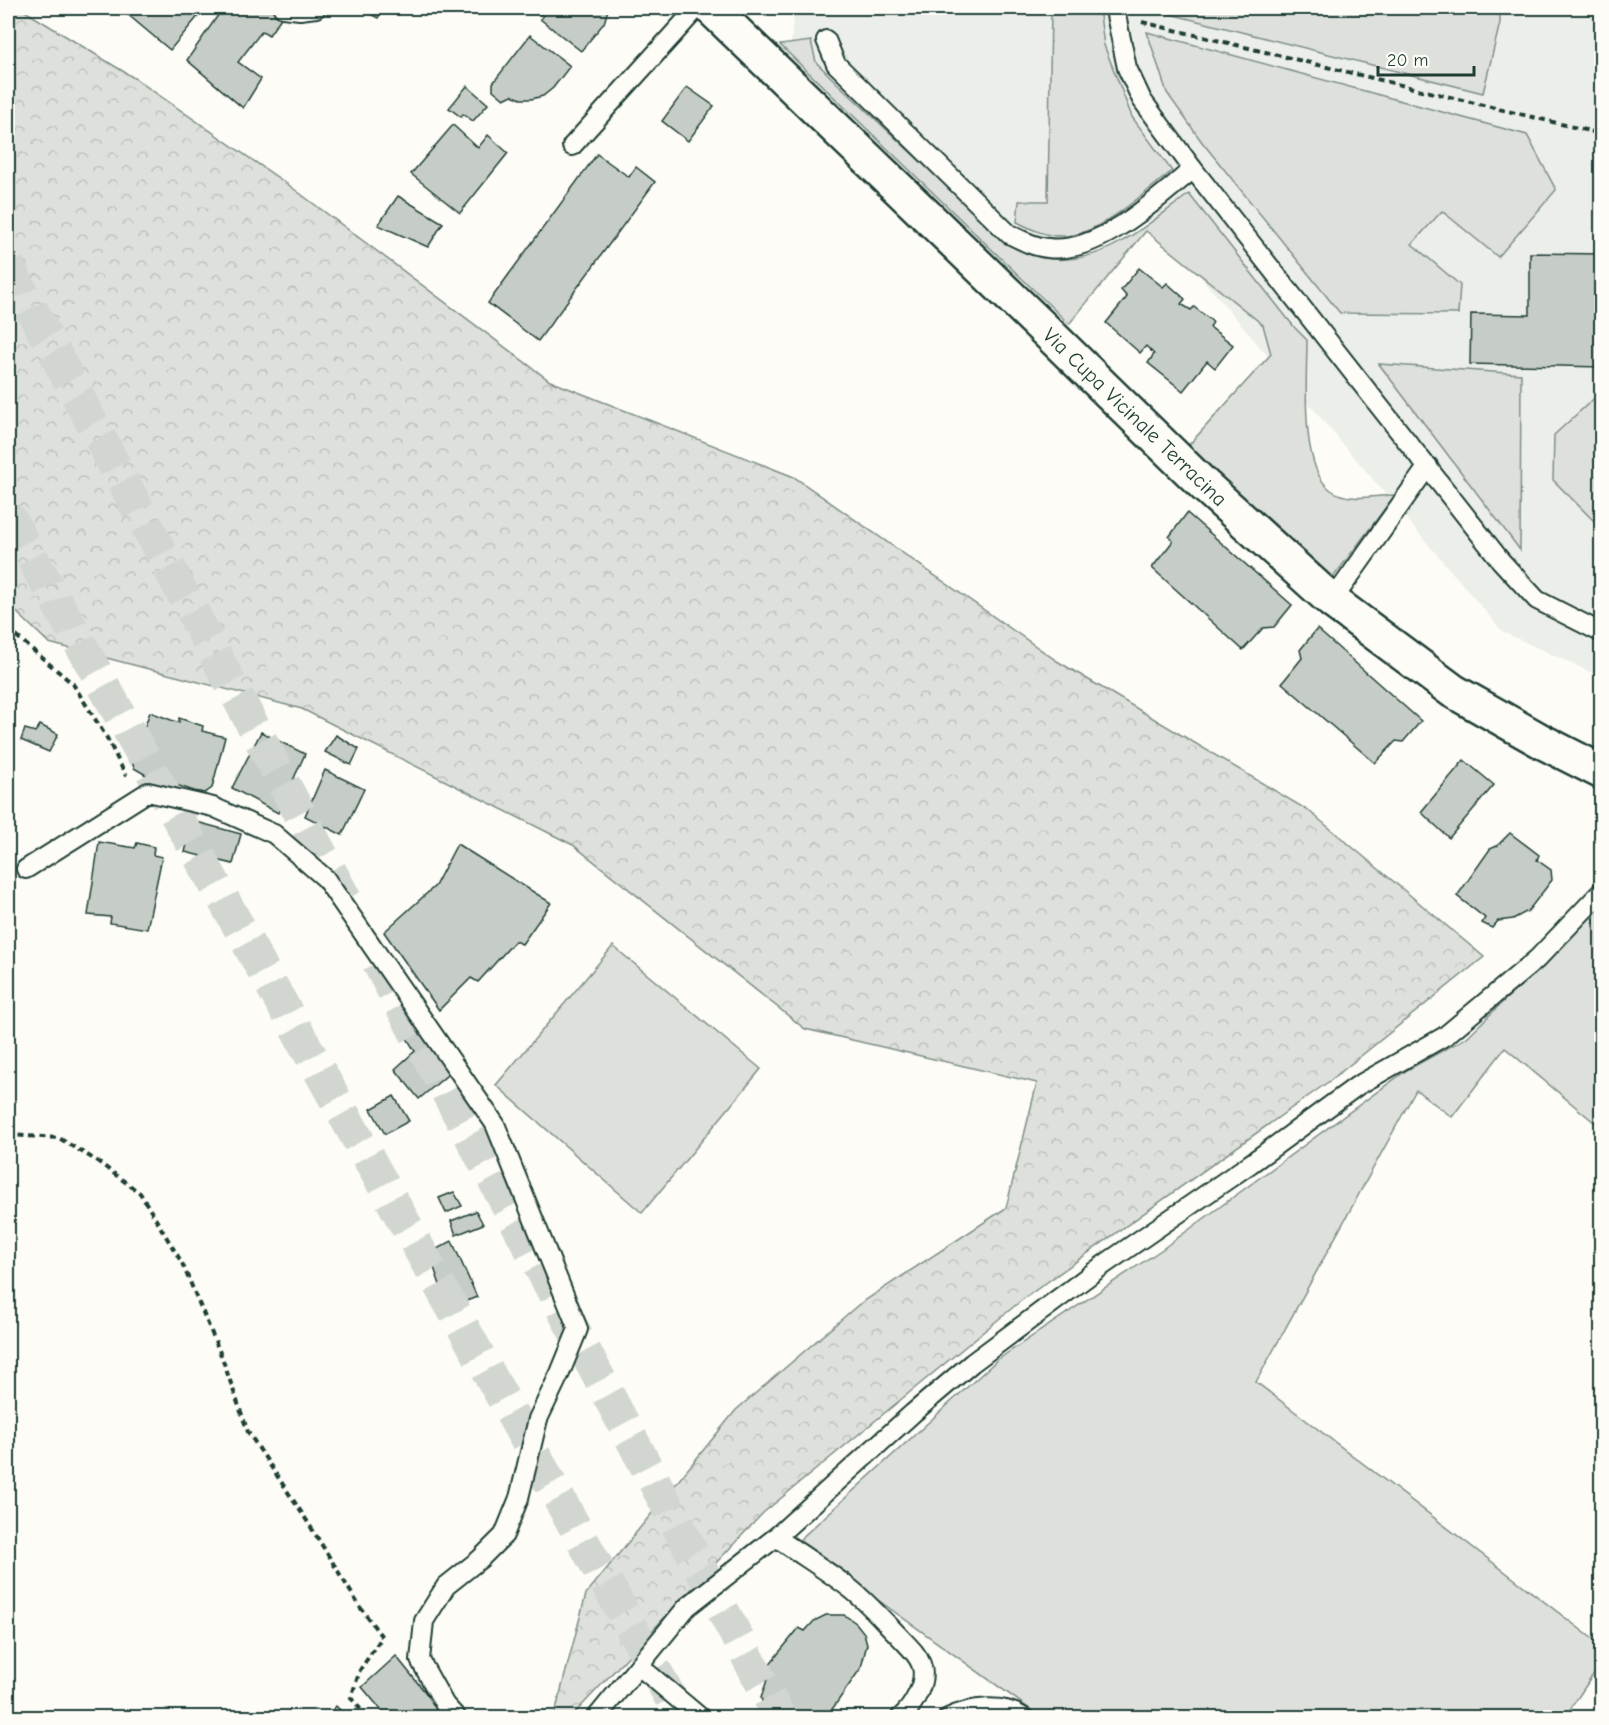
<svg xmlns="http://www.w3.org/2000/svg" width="1609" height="1725" font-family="'Comic Neue',sans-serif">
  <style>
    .built { fill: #eceee9 }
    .grass { fill: #dde0db; stroke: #7e8e88; stroke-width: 1.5 }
    .forest { fill: url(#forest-crowns); stroke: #7e8e88; stroke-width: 1.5 }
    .building { fill: #c6cdc7; stroke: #1f3d34; stroke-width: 1.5 }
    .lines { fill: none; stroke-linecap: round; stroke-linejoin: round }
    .highway-tunnel { stroke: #d1d6d0; stroke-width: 33; stroke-dasharray: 33 16; stroke-linecap: butt }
    .lane-casing { stroke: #1f3d34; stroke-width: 22 }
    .street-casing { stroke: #1f3d34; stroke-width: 38 }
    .path { stroke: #1f3d34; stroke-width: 4; stroke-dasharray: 6 4.5; stroke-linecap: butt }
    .lane { stroke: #fdfcf7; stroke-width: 18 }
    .street { stroke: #fdfcf7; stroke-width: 33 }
    .labels { text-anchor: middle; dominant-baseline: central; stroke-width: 6; stroke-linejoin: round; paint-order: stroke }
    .street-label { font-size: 21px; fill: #1f3d34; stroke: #fdfcf7 }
  </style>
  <defs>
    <pattern id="forest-crowns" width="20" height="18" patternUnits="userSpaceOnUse" patternTransform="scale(1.5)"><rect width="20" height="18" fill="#dde0db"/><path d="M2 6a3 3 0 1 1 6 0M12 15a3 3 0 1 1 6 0" fill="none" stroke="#bdc1bd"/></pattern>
  </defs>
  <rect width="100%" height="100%" fill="#fdfcf7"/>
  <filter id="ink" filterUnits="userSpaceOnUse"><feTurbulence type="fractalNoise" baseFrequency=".0167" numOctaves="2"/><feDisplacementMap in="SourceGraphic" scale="12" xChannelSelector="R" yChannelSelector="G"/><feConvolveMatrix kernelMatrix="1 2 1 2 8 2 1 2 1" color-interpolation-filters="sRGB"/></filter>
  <g filter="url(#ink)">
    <polygon class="built" points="794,8 1601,8 1601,677 1503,632 1152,220 1013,282 790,57"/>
    <g class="grass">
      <path d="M 1051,8 L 1099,8 L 1104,45 L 1132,117 L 1172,171 C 1145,192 1096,238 1061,236 C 1045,236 1031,229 1017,222 L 1019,201 L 1048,201 Z"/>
      <polygon points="1155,8 1500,8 1500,23 1483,93 1154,10"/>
      <polygon points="1147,32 1527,135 1556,190 1498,257 1442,211 1412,244 1460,285 1458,314 1340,313 1202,142 1167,93"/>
      <path d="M 811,41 L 816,62 L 836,82 L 1005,241 C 1020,248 1035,258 1053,259 C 1105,264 1149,223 1189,194 L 1295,328 L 1307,340 C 1307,377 1299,468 1331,490 C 1349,503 1375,495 1395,495 L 1332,579 L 1188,446 L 1271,354 L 1263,325 L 1146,231 L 1069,324 L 780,45 Z"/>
      <polygon points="1379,364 1521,374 1520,550"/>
      <polygon points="1601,392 1601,528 1553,480 1554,435"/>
      <polygon points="1601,906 1601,1128 1505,1048 1452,1117 1416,1090 1256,1382 1601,1645 1601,1663 1565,1717 1041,1717 797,1542 997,1360 1161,1250 1407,1070 1466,1038"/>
      <polygon points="613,946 761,1069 642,1213 496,1085"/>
    </g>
    <polygon class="forest" points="8,8 20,8 134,78 290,186 550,381 794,477 1057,661 1309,811 1484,957 1331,1080 1022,1300 763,1513 571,1717 554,1717 586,1594 736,1410 858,1305 1006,1208 1037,1083 805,1029 573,845 302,709 49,643 8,604"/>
    <g class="building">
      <polygon points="120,8 205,8 170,50"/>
      <polygon points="223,8 271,8 283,15 269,35 262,31 238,62 261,79 243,108 187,60"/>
      <polygon points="359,8 383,8 378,18"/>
      <polygon points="541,8 608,8 608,10 604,23 581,51 540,19 543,16 537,12"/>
      <polygon points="530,35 570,66 553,88 543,96 531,99 521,99 512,95 504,99 493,90 493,83"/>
      <polygon points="467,86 488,104 473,121 463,114 461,117 449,108"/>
      <polygon points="687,87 714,106 688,141 662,121"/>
      <polygon points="453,125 478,148 488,135 508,153 460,213 411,174"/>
      <polygon points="597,154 629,177 636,167 655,182 538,341 488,303"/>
      <polygon points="398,196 443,223 428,247 378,225"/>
      <polygon points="1530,253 1602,254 1602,367 1470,364 1471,314 1530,315"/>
      <polygon points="1139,268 1163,287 1167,283 1185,299 1181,304 1191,310 1194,307 1213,322 1210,327 1233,345 1215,368 1207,361 1183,391 1148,363 1154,354 1146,346 1140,353 1106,323 1127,297 1121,290"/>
      <polygon points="1187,513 1292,605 1274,627 1263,628 1243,650 1152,568 1173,541 1169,537"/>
      <polygon points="1317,629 1421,721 1403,742 1396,741 1375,763 1282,683 1302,658 1300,650"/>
      <polygon points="150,712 179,723 179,718 203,726 202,731 225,737 212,788 205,793 194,791 146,775 134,768 132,762"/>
      <polygon points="40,725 58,734 49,752 21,740 25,729 35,732"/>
      <polygon points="261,732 305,754 278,813 232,788"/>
      <polygon points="336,735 359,749 351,765 325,752"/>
      <polygon points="1464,760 1494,785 1449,838 1421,812"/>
      <polygon points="325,770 364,789 342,835 305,816"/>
      <polygon points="193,821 241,834 233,864 185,852"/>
      <polygon points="1510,833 1539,855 1537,860 1551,870 1552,880 1528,911 1513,919 1498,921 1492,928 1482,923 1485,918 1457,896 1490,849 1497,846"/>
      <polygon points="99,842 135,848 137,843 154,847 153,855 162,857 147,929 110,923 111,917 88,915"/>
      <polygon points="457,844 551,903 522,944 515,941 478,982 471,978 439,1010 384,932 435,886"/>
      <polygon points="418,1019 453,1070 419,1099 395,1069 415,1051 403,1032"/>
      <polygon points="394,1096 409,1121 385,1134 371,1109"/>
      <polygon points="454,1192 462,1206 446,1213 439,1198"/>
      <polygon points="476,1211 483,1224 456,1235 451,1221"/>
      <polygon points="452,1241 477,1297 448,1308 429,1253"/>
      <polygon points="826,1615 844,1615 856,1623 864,1633 867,1644 861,1668 826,1718 767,1718 761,1698 767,1680 772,1672 768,1666 799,1628 805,1631 814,1621"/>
      <polygon points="396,1656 446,1718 388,1718 362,1687"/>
      <polygon points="336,1706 348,1718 326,1718"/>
    </g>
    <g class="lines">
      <g class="highway-tunnel">
        <polyline points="8,265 350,908"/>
        <polyline points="8,515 682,1718"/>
        <polyline points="378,962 780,1718"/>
      </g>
      <defs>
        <g id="lane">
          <polyline points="283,8 300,10 316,8"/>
          <polyline points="1117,8 1116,15 1127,68 1142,100 1193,169 1501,561 1537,600 1602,633"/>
          <path d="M 826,40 L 836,64 L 1009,234 C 1021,240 1034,247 1048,248 C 1098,255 1157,199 1193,169"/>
          <polyline points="572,146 697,8"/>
          <polyline points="1332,601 1428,466"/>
          <polyline points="26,869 148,792 213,807 274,834 325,878 495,1124 578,1329 560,1373 538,1419 519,1498 504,1535 480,1559 446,1586 424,1621 420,1660 445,1705 457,1718"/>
          <path d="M 776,1537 C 801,1555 828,1571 852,1590 C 869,1604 883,1620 898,1635 C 906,1644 917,1653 921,1664 C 928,1681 913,1707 900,1718"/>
          <polyline points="639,1666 701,1718"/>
          <polyline points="596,1718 687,1607 776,1537 913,1413 972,1363 1102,1266 1250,1164 1357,1086 1445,1036 1537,959 1602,891"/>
          <path d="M 948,1718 C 971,1707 1003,1703 1024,1718"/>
        </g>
        <polyline id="street" points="711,8 1041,326 1203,484 1332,601 1453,691 1543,742 1602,772"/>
      </defs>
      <use href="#lane" class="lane-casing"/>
      <use href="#street" class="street-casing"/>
      <g class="path">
        <polyline points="1142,22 1602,134"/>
        <polyline points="8,629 73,684 107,738 126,776"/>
        <polyline points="8,1135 59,1138 97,1161 140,1193 182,1263 221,1355 248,1432 309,1524 360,1607 382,1637 360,1670 351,1698 368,1718"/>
      </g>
      <use href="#lane" class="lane"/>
      <use href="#street" class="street"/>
    </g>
  </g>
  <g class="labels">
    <g class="street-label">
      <text transform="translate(1135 417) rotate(44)">Via Cupa Vicinale Terracina</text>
    </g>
  </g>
  <rect width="1609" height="1725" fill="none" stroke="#fdfcf7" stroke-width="30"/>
  <rect x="15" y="15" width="1579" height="1695" fill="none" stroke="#1f3d34" stroke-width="2" filter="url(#ink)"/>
  <path d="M1378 66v9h96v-9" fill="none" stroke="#1f3d34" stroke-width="3"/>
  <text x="1387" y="66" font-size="18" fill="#1f3d34" stroke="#fdfcf7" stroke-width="4.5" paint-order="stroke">20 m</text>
</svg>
